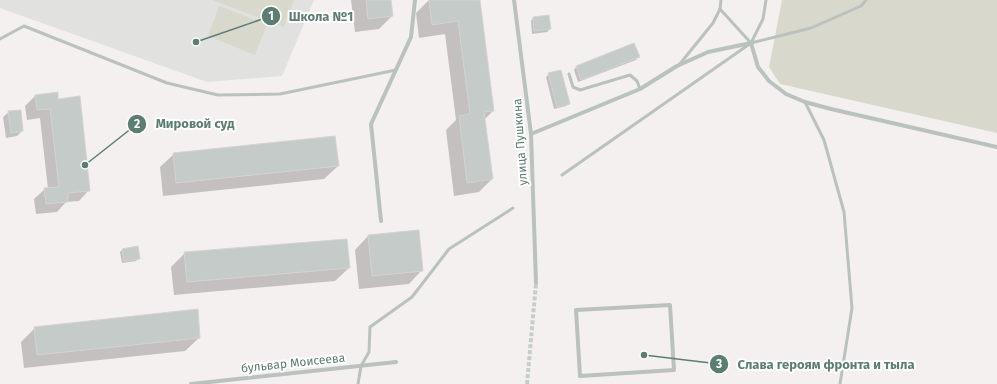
<svg xmlns="http://www.w3.org/2000/svg" width="997" height="384" font-family="'Fira Sans',sans-serif">
  <style>
    .built { fill: #e1e1df }
    .green { fill: #d9d8cd }
    .shadow { fill: #0003 }
    .building { fill: #c5cbc9; stroke: #d5d3d2 }
    .lines { fill: none; stroke-linecap: round; stroke-linejoin: round }
    .street-tunnel { stroke: #c6ceca; stroke-width: 4; stroke-dasharray: 4 2; stroke-linecap: butt }
    .lane { stroke: #b9c2bf; stroke-width: 3 }
    .street { stroke: #b9c2bf; stroke-width: 4 }
    .labels { text-anchor: middle; dominant-baseline: central; stroke-width: 4; stroke-linejoin: round; paint-order: stroke }
    .street-label { font-size: 12px; fill: #5c7d72; stroke: #fff }
    .leader { fill: none; stroke: #5c7d72; stroke-width: 1.5 }
    .callout-dot { fill: #5c7d72; stroke: #fff; stroke-width: 1.5 }
    .mark-label { font-size: 12px; text-anchor: middle; font-weight: bold; fill: #fff }
    .callout-label { font-size: 13px; text-anchor: middle; font-weight: bold; fill: #5c7d72; stroke: #fff; stroke-width: 4; stroke-linejoin: round; paint-order: stroke }
  </style>
  <rect width="100%" height="100%" fill="#f4f0ef"/>
  <polygon class="built" points="0,0 314,0 282,76 207,82 0,8"/>
  <g class="green">
    <polygon points="212,0 294,0 284,27"/>
    <polygon points="782,0 997,0 997,133 780,84 769,67"/>
    <polygon points="219,6 267,24 255,55 208,36"/>
  </g>
  <g class="shadow">
    <polygon points="351,0 390,0 392,16 379,29 355,32"/>
    <polygon points="429,0 479,0 493,111 484,120 492,179 479,192 454,196 446,130 456,120 445,34 419,38 416,13"/>
    <polygon points="533,18 550,29 547,32 532,34 531,21"/>
    <polygon points="633,45 638,57 636,60 578,82 574,70 576,67"/>
    <polygon points="549,74 569,104 566,106 554,109 546,77"/>
    <polygon points="35,96 58,100 89,190 79,201 66,202 57,212 36,214 34,199 45,189 48,189 40,118 27,120 25,106"/>
    <polygon points="9,112 22,131 17,136 6,138 3,117"/>
    <polygon points="174,154 338,166 324,179 163,196 160,167"/>
    <polygon points="418,231 422,270 409,284 359,289 355,250 368,236"/>
    <polygon points="123,249 139,258 136,261 122,263 120,252"/>
    <polygon points="185,253 349,268 335,281 174,295 171,267"/>
    <polygon points="35,328 199,338 185,351 24,368 21,342"/>
  </g>
  <g class="building">
    <polygon points="366,0 391,0 393,16 368,19"/>
    <polygon points="429,0 480,0 494,111 484,112 493,179 467,183 459,116 470,114 458,21 432,25"/>
    <polygon points="549,15 551,29 534,31 533,17"/>
    <polygon points="634,43 640,57 581,80 576,66"/>
    <polygon points="561,70 570,104 557,107 548,73"/>
    <polygon points="58,92 58,99 80,96 90,191 68,193 68,202 46,204 44,188 59,187 50,109 37,110 35,95"/>
    <polygon points="21,110 23,131 11,133 8,111"/>
    <polygon points="335,136 339,166 176,183 173,153"/>
    <polygon points="419,230 423,271 372,276 368,235"/>
    <polygon points="347,239 350,268 187,282 184,252"/>
    <polygon points="138,246 140,259 124,261 122,249"/>
    <polygon points="198,309 200,338 37,355 34,327"/>
  </g>
  <g class="lines">
    <polyline class="street-tunnel" points="527,384 536,283"/>
    <g class="lane">
      <polyline points="720,9 751,43"/>
      <polyline points="0,39 24,26 167,83 218,95 280,94 396,70"/>
      <polyline points="751,43 763,19 766,0"/>
      <polyline points="679,65 713,23 720,9 721,0"/>
      <polyline points="569,74 573,87 580,90 630,75 637,81 640,89"/>
      <polyline points="805,102 824,140 844,212 852,308 840,384"/>
      <polyline points="562,175 751,43 811,28 861,6 866,0"/>
      <polyline points="358,384 361,366 369,352 370,327 412,297 449,249 513,208"/>
    </g>
    <g class="street">
      <polyline points="514,0 531,134 536,283"/>
      <polyline points="531,134 640,89 677,66 708,52 751,43 758,67 769,81 786,94 805,102 831,109 997,147"/>
      <polyline points="381,221 371,124 411,37 415,0"/>
      <polygon points="670,305 674,370 580,376 576,310"/>
      <polyline points="191,384 396,362"/>
    </g>
  </g>
  <g class="labels">
    <g class="street-label">
      <text transform="translate(520 142) rotate(-94)">улица Пушкина</text>
      <text transform="translate(293 363) rotate(-6)">бульвар Моисеева</text>
    </g>
  </g>
  <path class="leader" d="M196 42L271 16M85 165L137 124M644 355L719 364"/>
  <g class="callout-dot">
    <circle cx="196" cy="42" r="4"/>
    <circle cx="85" cy="165" r="4"/>
    <circle cx="644" cy="355" r="4"/>
    <circle cx="271" cy="16" r="10"/>
    <circle cx="137" cy="124" r="10"/>
    <circle cx="719" cy="364" r="10"/>
  </g>
  <g class="mark-label">
    <text x="271" y="20">1</text>
    <text x="137" y="128">2</text>
    <text x="719" y="368">3</text>
  </g>
  <g class="callout-label">
    <text x="321" y="21">Школа №1</text>
    <text x="195" y="128">Мировой суд</text>
    <text x="826" y="369">Слава героям фронта и тыла</text>
  </g>
</svg>
